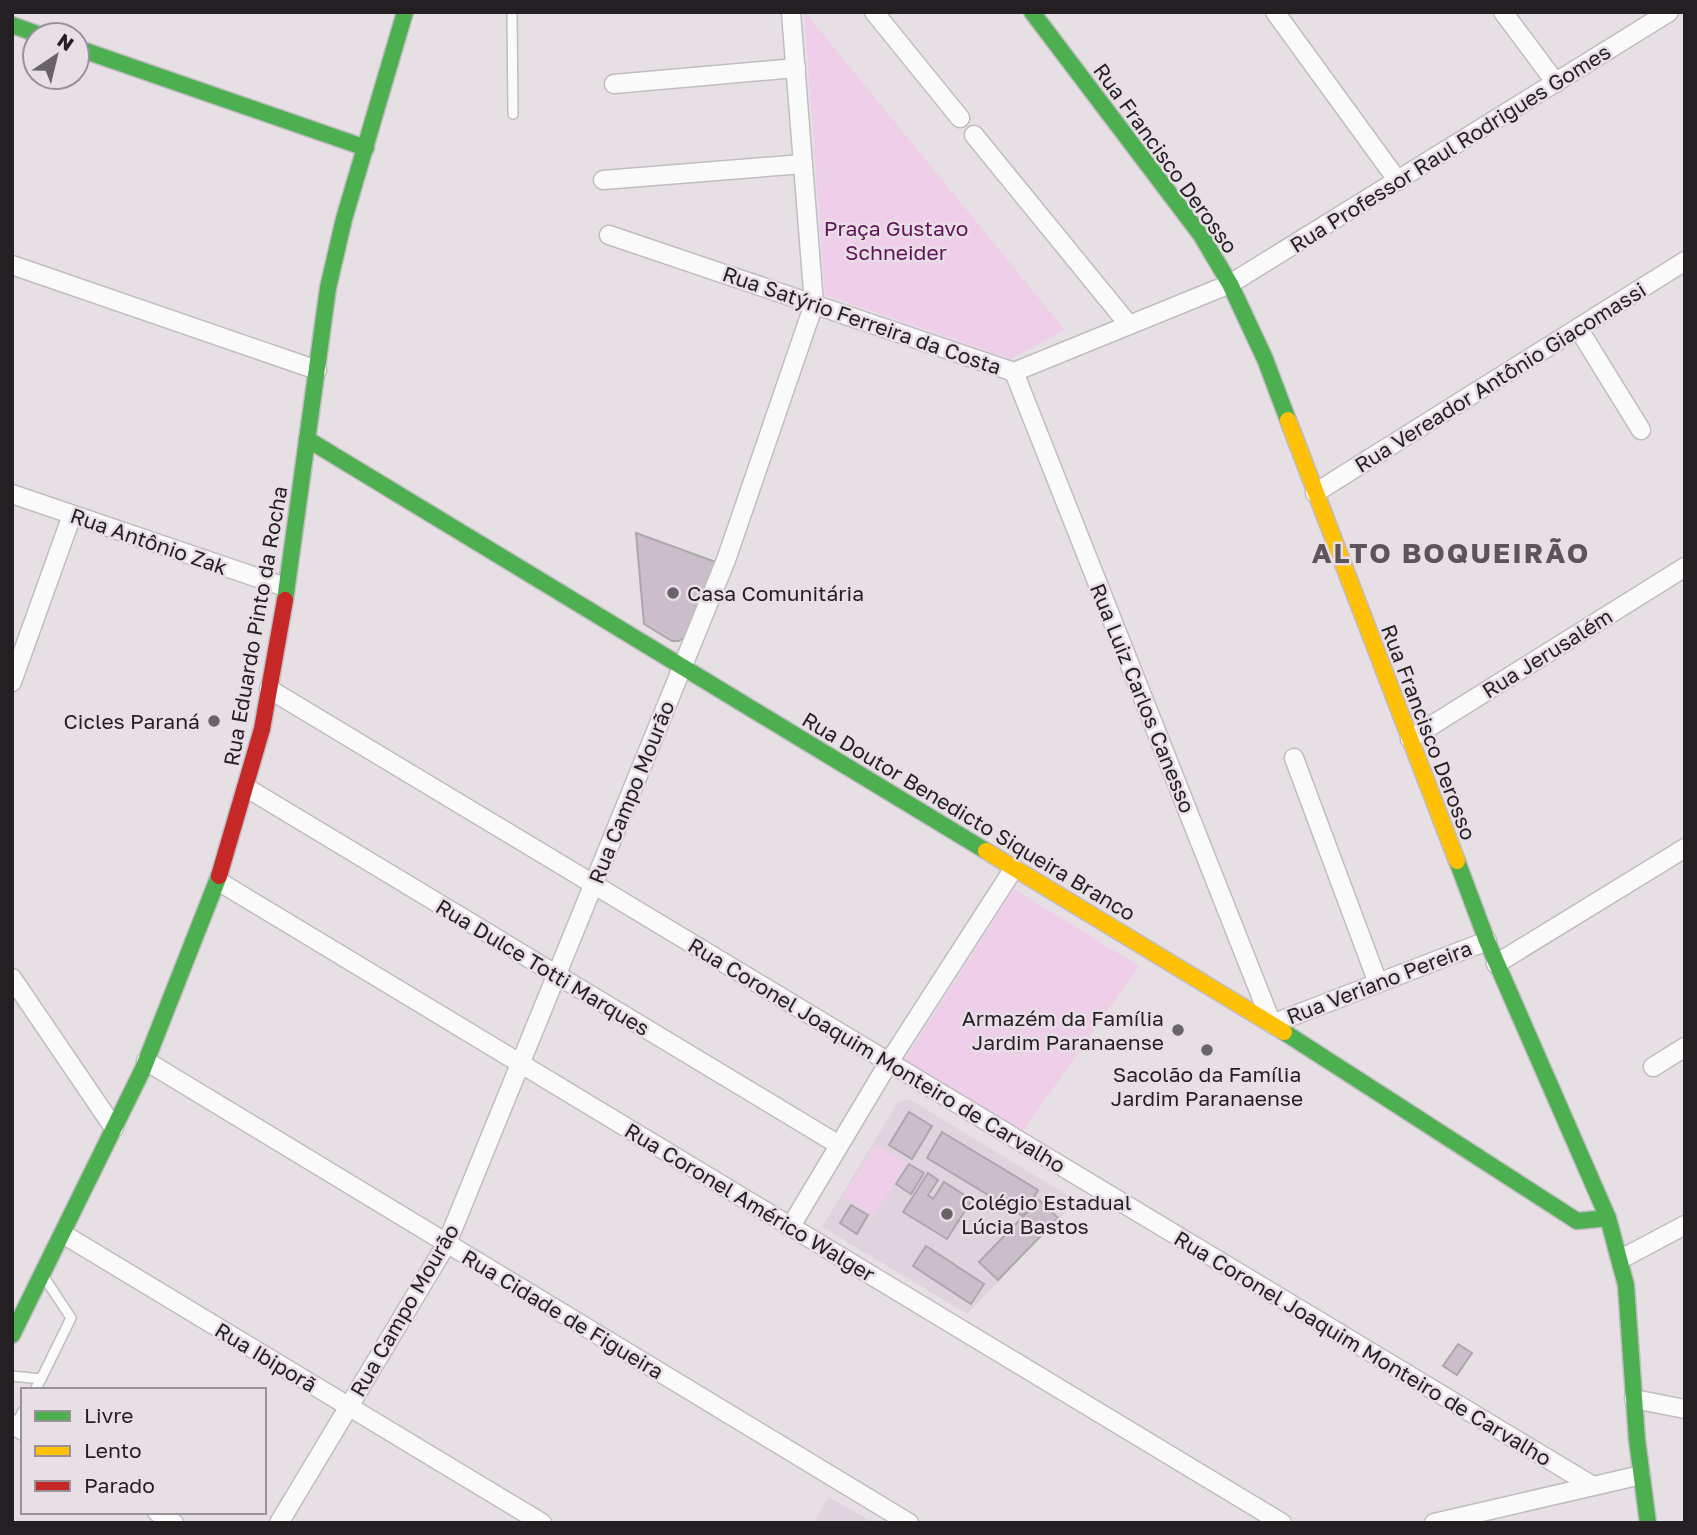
<svg xmlns="http://www.w3.org/2000/svg" width="1697" height="1535" font-family="'Golos Text',sans-serif">
  <style>
    .built { fill: #dfd3dd }
    .park { fill: #efcee9 }
    .building { fill: #ccbdca; stroke: #aca7ab; stroke-width: 2 }
    .lines { fill: none; stroke-linecap: round; stroke-linejoin: round }
    .lane-casing { stroke: #c1bcc0; stroke-width: 12 }
    .street-casing { stroke: #c1bcc0; stroke-width: 21 }
    .fast-casing { stroke: #c1bcc0; stroke-width: 19 }
    .slow-casing { stroke: #c1bcc0; stroke-width: 19 }
    .jam-casing { stroke: #c1bcc0; stroke-width: 19 }
    .lane { stroke: #fbfafb; stroke-width: 9 }
    .street { stroke: #fbfafb; stroke-width: 18 }
    .fast { stroke: #4caf50; stroke-width: 16 }
    .slow { stroke: #ffc107; stroke-width: 16 }
    .jam { stroke: #c62828; stroke-width: 16 }
    .poi-dot { fill: #676366; stroke: #e8dee6; stroke-width: 2.5 }
    .labels { text-anchor: middle; dominant-baseline: central; stroke-width: 5; stroke-linejoin: round; paint-order: stroke }
    .street-label { font-size: 21px; fill: #231f22; stroke: #e8dee6 }
    .park-label { font-size: 21px; fill: #621259; stroke: #e8dee6 }
    .poi-label { font-size: 21px; fill: #231f22; stroke: #e8dee6; text-anchor: start }
    .district-label { font-size: 28px; font-weight: bold; letter-spacing: 2px; fill: #5d545b; stroke: #e8dee6 }
  </style>
  <rect width="100%" height="100%" fill="#e6e0e5"/>
  <g class="built">
    <polygon points="909,1099 1077,1201 967,1314 822,1227 898,1102"/>
    <polygon points="829,1497 874,1523 814,1523"/>
  </g>
  <g class="park">
    <polygon points="804,12 805,12 1065,330 1011,359 825,295"/>
    <polygon points="1014,889 1139,966 1021,1134 903,1062"/>
    <polygon points="876,1144 907,1163 874,1216 843,1197"/>
  </g>
  <g class="building">
    <polygon points="636,533 716,562 689,634 679,641 672,641 644,624"/>
    <polygon points="909,1112 932,1126 912,1159 889,1145"/>
    <polygon points="942,1132 1038,1190 1023,1216 927,1158"/>
    <polygon points="909,1164 924,1173 911,1194 896,1184"/>
    <polygon points="928,1173 938,1180 928,1195 933,1199 944,1182 972,1200 947,1239 903,1212"/>
    <polygon points="1039,1200 1058,1218 998,1280 979,1262"/>
    <polygon points="851,1205 868,1215 857,1234 840,1223"/>
    <polygon points="926,1246 984,1284 971,1304 913,1266"/>
    <polygon points="1458,1344 1472,1353 1457,1375 1443,1366"/>
  </g>
  <g class="lines">
    <defs>
      <g id="lane">
        <polyline points="512,12 513,114"/>
        <polyline points="12,1376 41,1379 71,1318 46,1280"/>
        <polyline points="35,1390 41,1379"/>
        <polyline points="15,1426 23,1411"/>
      </g>
      <g id="street">
        <polyline points="874,12 960,118"/>
        <polyline points="1275,12 1398,181"/>
        <polyline points="1503,12 1556,83"/>
        <polyline points="614,84 796,68"/>
        <polyline points="974,135 1129,325"/>
        <polyline points="603,180 803,164"/>
        <polyline points="609,235 1014,372 1230,284 1669,12"/>
        <polyline points="12,265 317,370"/>
        <polyline points="1578,328 1641,430"/>
        <polyline points="1014,372 1272,1024 1487,941"/>
        <polyline points="1315,493 1685,261"/>
        <polyline points="12,494 285,587"/>
        <polyline points="12,682 72,515"/>
        <polyline points="269,689 1593,1486"/>
        <polyline points="1410,739 1685,567"/>
        <polyline points="1294,758 1378,983"/>
        <polyline points="247,788 839,1145"/>
        <polyline points="218,881 1282,1523"/>
        <polyline points="1496,964 1685,848"/>
        <polyline points="12,978 114,1128"/>
        <polyline points="146,1061 909,1523"/>
        <polyline points="1653,1067 1685,1047"/>
        <polyline points="791,1226 889,1062 1014,868"/>
        <polyline points="63,1234 542,1523"/>
        <polyline points="1621,1259 1685,1225"/>
        <polyline points="1634,1399 1685,1409"/>
        <polyline points="12,1424 23,1431"/>
        <polyline points="157,1512 174,1523"/>
        <polyline points="279,1523 447,1243 726,560 814,304 791,12"/>
        <polyline points="1434,1523 1641,1475"/>
      </g>
      <g id="fast">
        <polyline points="1032,12 1201,235 1230,284 1265,359 1288,420"/>
        <polyline points="12,25 40,35"/>
        <polyline points="77,48 366,148"/>
        <polyline points="307,439 986,851"/>
        <polyline points="285,600 328,288 344,219 405,12"/>
        <polyline points="1457,861 1487,941 1608,1218 1626,1285 1637,1440 1648,1523"/>
        <polyline points="1284,1032 1577,1221 1608,1218"/>
        <polyline points="12,1335 143,1069 219,876"/>
      </g>
      <g id="slow">
        <polyline points="1288,420 1457,861"/>
        <polyline points="986,851 1284,1032"/>
      </g>
      <polyline id="jam" points="219,876 262,729 285,600"/>
    </defs>
    <use href="#lane" class="lane-casing"/>
    <use href="#street" class="street-casing"/>
    <use href="#fast" class="fast-casing"/>
    <use href="#slow" class="slow-casing"/>
    <use href="#jam" class="jam-casing"/>
    <use href="#lane" class="lane"/>
    <use href="#street" class="street"/>
    <use href="#fast" class="fast"/>
    <use href="#slow" class="slow"/>
    <use href="#jam" class="jam"/>
  </g>
  <g class="poi-dot">
    <circle cx="673" cy="593" r="7"/>
    <circle cx="214" cy="721" r="7"/>
    <circle cx="1178" cy="1030" r="7"/>
    <circle cx="1207" cy="1050" r="7"/>
    <circle cx="947" cy="1214" r="7"/>
  </g>
  <g class="labels">
    <g class="street-label">
      <text transform="translate(1450 148) rotate(-32)">Rua Professor Raul Rodrigues Gomes</text>
      <text transform="translate(1166 158) rotate(54)">Rua Francisco Derosso</text>
      <text transform="translate(862 320) rotate(19)">Rua Satýrio Ferreira da Costa</text>
      <text transform="translate(1500 377) rotate(-32)">Rua Vereador Antônio Giacomassi</text>
      <text transform="translate(149 541) rotate(19)">Rua Antônio Zak</text>
      <text transform="translate(255 626) rotate(-80)">Rua Eduardo Pinto da Rocha</text>
      <text transform="translate(1547 653) rotate(-32)">Rua Jerusalém</text>
      <text transform="translate(1143 698) rotate(68)">Rua Luiz Carlos Canesso</text>
      <text transform="translate(1429 732) rotate(69)">Rua Francisco Derosso</text>
      <text transform="translate(631 792) rotate(-68)">Rua Campo Mourão</text>
      <text transform="translate(969 816) rotate(31)">Rua Doutor Benedicto Siqueira Branco</text>
      <text transform="translate(543 967) rotate(31)">Rua Dulce Totti Marques</text>
      <text transform="translate(1379 982) rotate(-21)">Rua Veriano Pereira</text>
      <text transform="translate(877 1055) rotate(31)">Rua Coronel Joaquim Monteiro de Carvalho</text>
      <text transform="translate(750 1202) rotate(31)">Rua Coronel Américo Walger</text>
      <text transform="translate(404 1310) rotate(-60)">Rua Campo Mourão</text>
      <text transform="translate(563 1314) rotate(31)">Rua Cidade de Figueira</text>
      <text transform="translate(1363 1348) rotate(31)">Rua Coronel Joaquim Monteiro de Carvalho</text>
      <text transform="translate(266 1357) rotate(31)">Rua Ibiporã</text>
    </g>
    <g class="park-label">
      <text x="896" y="228">Praça Gustavo<tspan x="896" dy="24">Schneider</tspan></text>
    </g>
    <g class="poi-label">
      <text x="687" y="593">Casa Comunitária</text>
      <text x="200" y="721" text-anchor="end">Cicles Paraná</text>
      <text x="1164" y="1018" text-anchor="end">Armazém da Família<tspan x="1164" dy="24">Jardim Paranaense</tspan></text>
      <text x="1207" y="1074" text-anchor="middle">Sacolão da Família<tspan x="1207" dy="24">Jardim Paranaense</tspan></text>
      <text x="961" y="1202">Colégio Estadual<tspan x="961" dy="24">Lúcia Bastos</tspan></text>
    </g>
    <g class="district-label">
      <text x="1451" y="552">ALTO BOQUEIRÃO</text>
    </g>
  </g>
  <rect width="1697" height="1535" fill="none" stroke="#231f22" stroke-width="28"/>
  <rect x="21" y="1388" width="245" height="126" fill="#e8dee6" stroke="#999298" stroke-width="2"/>
  <rect x="35" y="1411" width="35" height="10" fill="#4caf50" stroke="#999298" stroke-width="2"/>
  <text x="84" y="1423" font-size="21" fill="#231f22">Livre</text>
  <rect x="35" y="1446" width="35" height="10" fill="#ffc107" stroke="#999298" stroke-width="2"/>
  <text x="84" y="1458" font-size="21" fill="#231f22">Lento</text>
  <rect x="35" y="1481" width="35" height="10" fill="#c62828" stroke="#999298" stroke-width="2"/>
  <text x="84" y="1493" font-size="21" fill="#231f22">Parado</text>
  <g transform="translate(56 56) rotate(35)"><circle r="33" fill="#e8dee6" stroke="#999298" stroke-width="2"/>
  <path d="M0-5L12 26L0 18L-12 26Z" fill="#676366"/>
  <text y="-10" font-size="19" font-weight="bold" text-anchor="middle" fill="#231f22">N</text>
  </g>
</svg>
